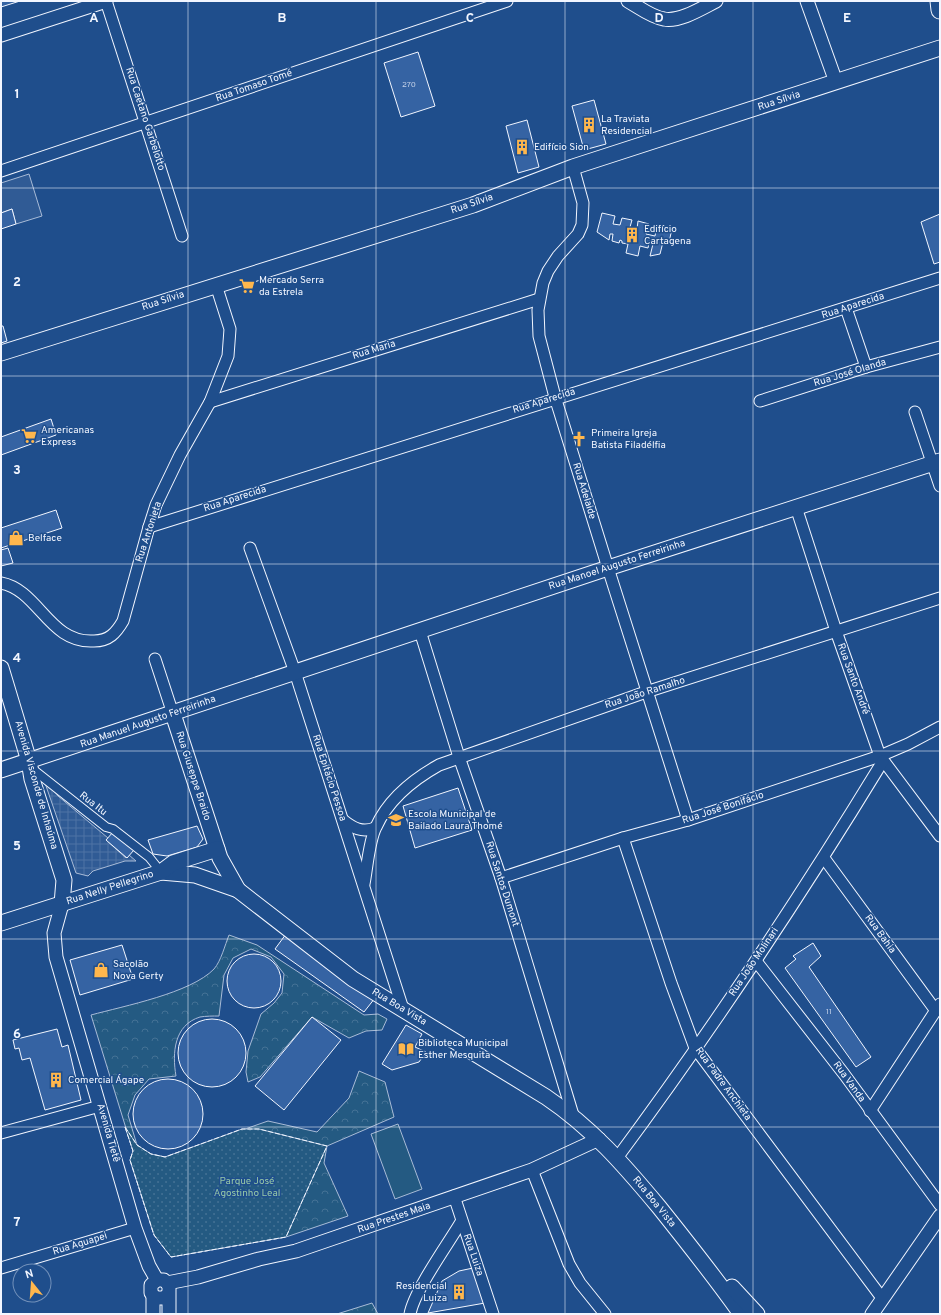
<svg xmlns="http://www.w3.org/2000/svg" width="941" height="1315" font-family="Overpass,sans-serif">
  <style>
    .forest { fill: url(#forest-crowns); stroke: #a8bbd7 }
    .park { fill: url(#park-dots); stroke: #a8bbd7 }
    .garden { fill: #245a82; stroke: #a8bbd7 }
    .parking { fill: #305b95; stroke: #a8bbd7 }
    .plaza { fill: url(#plaza-grid); stroke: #a8bbd7 }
    .building { fill: #3563a3; stroke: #f2f6ff }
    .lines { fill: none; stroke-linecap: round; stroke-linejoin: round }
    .pedestrian-casing { stroke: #f2f6ff; stroke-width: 10 }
    .minor-casing { stroke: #f2f6ff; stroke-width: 13 }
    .tertiary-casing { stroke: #f2f6ff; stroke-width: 15 }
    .secondary-casing { stroke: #f2f6ff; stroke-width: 17 }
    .primary-casing { stroke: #f2f6ff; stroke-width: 19 }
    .pedestrian { stroke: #1f4e8c; stroke-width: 8 }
    .minor { stroke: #1f4e8c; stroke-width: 11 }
    .tertiary { stroke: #1f4e8c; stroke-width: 13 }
    .secondary { stroke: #1f4e8c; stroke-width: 15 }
    .primary { stroke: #1f4e8c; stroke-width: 17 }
    .fence { stroke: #f2f6ff; stroke-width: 1; stroke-dasharray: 5 2; stroke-linecap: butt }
    .grid { fill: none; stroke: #f2f6ff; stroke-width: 1; stroke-opacity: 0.55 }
    .labels { text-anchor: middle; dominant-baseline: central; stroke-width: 3; stroke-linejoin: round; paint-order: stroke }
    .number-label { font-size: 8px; fill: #c3d1e8 }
    .street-label { font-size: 10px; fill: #f2f6ff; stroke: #1f4e8c }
    .poi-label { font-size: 10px; fill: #f2f6ff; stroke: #1f4e8c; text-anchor: start }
    .park-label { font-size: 10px; fill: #97c8a6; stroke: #1f4e8c }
    .grid-label { font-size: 13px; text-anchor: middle; font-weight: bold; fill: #f2f6ff; stroke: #1f4e8c; stroke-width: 3; stroke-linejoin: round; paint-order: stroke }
  </style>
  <defs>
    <pattern id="forest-crowns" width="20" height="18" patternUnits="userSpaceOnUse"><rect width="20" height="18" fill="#245a82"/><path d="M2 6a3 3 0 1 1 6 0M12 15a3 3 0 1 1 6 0" fill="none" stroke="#447295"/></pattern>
    <pattern id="park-dots" width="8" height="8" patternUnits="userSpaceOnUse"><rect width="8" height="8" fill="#245a82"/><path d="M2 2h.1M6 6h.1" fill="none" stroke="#447295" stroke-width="1.8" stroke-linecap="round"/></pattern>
    <pattern id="plaza-grid" width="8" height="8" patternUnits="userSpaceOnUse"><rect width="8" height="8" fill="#305b95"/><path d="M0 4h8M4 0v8" fill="none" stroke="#4e73a5"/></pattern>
  </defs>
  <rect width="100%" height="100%" fill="#1f4e8c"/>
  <g class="forest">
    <path d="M 229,935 L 257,945 L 364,1015 L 378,1014 L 387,1019 L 382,1030 L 366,1031 L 349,1038 L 312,1017 L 260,1077 L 248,1082 L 246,1072 L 248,1051 L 261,1014 L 274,1003 L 282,993 L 284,974 L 271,957 L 251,949 L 233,958 L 224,975 L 219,1016 C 213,1016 206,1016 200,1017 C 174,1025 172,1053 176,1076 L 149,1079 L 135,1095 L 128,1115 L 137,1145 L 151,1154 L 165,1157 L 268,1121 L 317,1132 L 349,1098 L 359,1071 L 385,1082 L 394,1117 L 327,1146 L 324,1163 L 348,1216 L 286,1237 L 171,1257 L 154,1235 L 130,1160 L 133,1151 L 91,1015 C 124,1006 191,993 214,969 C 221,961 225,945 229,935 Z"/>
    <polygon points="372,1303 378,1314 337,1314"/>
  </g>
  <polygon class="park" points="125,1127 137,1145 151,1154 165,1157 242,1129 259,1129 327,1146 286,1237 171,1257 154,1235 130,1160 133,1151"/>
  <polygon class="garden" points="398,1124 422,1189 395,1199 371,1134"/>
  <polygon class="parking" points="29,174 42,216 16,224 12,209 1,213 1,183"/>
  <polygon class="plaza" points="47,782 58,796 108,838 106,840 126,858 129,855 136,861 125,861 93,871 88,876 76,873 45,783"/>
  <g class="building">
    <polygon points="1,1 20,1 1,7"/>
    <polygon points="418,52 435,106 401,117 384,63"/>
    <polygon points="594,100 606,144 584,150 572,106"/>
    <polygon points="527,120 539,167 518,173 506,126"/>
    <polygon points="12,209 16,224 1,229 1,213"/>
    <polygon points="602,213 615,216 613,224 620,225 622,218 632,220 630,227 637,229 638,221 649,224 646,234 655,236 657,225 672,228 669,243 663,242 660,254 650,256 653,244 649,243 648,248 640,246 638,256 626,253 628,244 622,243 622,241 620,240 619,243 612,241 613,234 610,234 609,240 597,232"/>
    <polygon points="940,214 940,262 934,264 921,222"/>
    <polygon points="1,326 3,326 7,341 1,343"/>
    <polygon points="51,419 56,435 1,455 1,437"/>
    <polygon points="56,510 62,528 1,548 1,528"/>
    <polygon points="8,548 13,563 1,566 1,550"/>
    <polygon points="458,788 472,830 415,848 403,806"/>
    <polygon points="197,826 203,839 197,847 167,856 153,854 148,840"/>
    <polygon points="113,832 134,850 127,858 106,840"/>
    <polygon points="286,934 375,998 364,1012 275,949"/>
    <polygon points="813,943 821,956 809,967 871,1057 856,1067 785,968 796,959 793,956"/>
    <polygon points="122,945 133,979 80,995 70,960"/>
    <circle cx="254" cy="981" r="27"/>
    <polygon points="312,1017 341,1040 284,1110 255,1086"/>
    <circle cx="212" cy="1053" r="34"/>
    <polygon points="406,1025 422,1034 415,1047 426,1052 419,1062 392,1070 382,1064"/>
    <polygon points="57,1029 62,1047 68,1045 81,1100 45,1110 30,1058 22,1060 19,1048 15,1049 13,1040"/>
    <circle cx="168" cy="1114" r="35"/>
    <polygon points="473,1268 485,1303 428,1313 442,1281 459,1271"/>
  </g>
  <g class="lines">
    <defs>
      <polyline id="pedestrian" points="30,767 106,827 113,829 149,857 161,872"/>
      <g id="minor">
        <polyline points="106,1 182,236"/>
        <polyline points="573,167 583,203 582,225 578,234 558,256 548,271 543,283 538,310 539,336 555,397 608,568 688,820"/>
        <polyline points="1,171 507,1"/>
        <polyline points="846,308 866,367"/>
        <polyline points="760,401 866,367 940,347"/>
        <polyline points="210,402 539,299"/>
        <polyline points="915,412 940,486"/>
        <polyline points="796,507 836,631 880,756 940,836"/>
        <polyline points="149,527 940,278"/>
        <polyline points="250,548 295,672 403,1009"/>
        <path d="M 1,583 C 39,590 49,644 94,641 C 109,641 116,633 123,621 L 149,527 L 156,505 L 180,455 L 210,402 L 228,356 L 230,329 L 216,285"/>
        <polyline points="420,631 459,757 501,878 573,1115"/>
        <polyline points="155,659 173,714"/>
        <path d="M 343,820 C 353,828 362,833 375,828"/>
        <polyline points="623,838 671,983 695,1048 882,1298"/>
        <polyline points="824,858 936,1011"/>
        <polyline points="501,878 623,838 688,820 880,756 908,744 940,727"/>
        <path d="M 364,884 C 367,869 369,840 376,827 C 388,800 414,779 439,765 L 646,692 L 940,598"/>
        <polyline points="756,961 844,1074 940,1205"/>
        <polyline points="870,1111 940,1004"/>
        <polyline points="1,1133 100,1106"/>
        <path d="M 617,1158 C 712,1030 800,897 883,761"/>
        <polyline points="532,1170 569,1264 580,1283 605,1314"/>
        <polyline points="454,1196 493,1314"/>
        <polyline points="1,1268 135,1228"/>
        <path d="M 410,1314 C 414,1291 448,1244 461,1222"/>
      </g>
      <g id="tertiary">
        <path d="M 628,1 C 639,7 651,17 664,19 C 680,22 702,8 716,1"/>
        <polyline points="807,1 836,82"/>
        <polyline points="1,35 106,1"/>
        <polyline points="62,904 54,933 56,957 135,1228 149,1266 157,1280"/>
        <polyline points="167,1283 198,1277 259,1259 296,1251 532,1170 599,1139"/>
        <polyline points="169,1293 164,1298 156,1298 151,1293 151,1285 157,1280 164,1280 169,1285 169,1314"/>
        <polyline points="153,1296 153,1314"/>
        <polyline points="872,1314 940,1216"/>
      </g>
      <g id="secondary">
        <polyline points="1,353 473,205 573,167 940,48"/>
        <polyline points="1,668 29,761 32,779 64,880 62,904"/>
        <polyline points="173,714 220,858 238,890"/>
        <polyline points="1,770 608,568 940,461"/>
        <path d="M 161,872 L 195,875 L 238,890 L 353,979 L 546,1097 C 592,1128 624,1165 659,1207 C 687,1242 715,1277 741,1314"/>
        <polyline points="1,923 161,872 173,863 217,849"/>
        <polyline points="732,1287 757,1314"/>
      </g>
      <polyline id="primary" points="939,1 940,10"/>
    </defs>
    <use href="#pedestrian" class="pedestrian-casing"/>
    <use href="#minor" class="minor-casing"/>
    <use href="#tertiary" class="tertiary-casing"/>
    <use href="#secondary" class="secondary-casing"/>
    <use href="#primary" class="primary-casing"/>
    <use href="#pedestrian" class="pedestrian"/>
    <use href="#minor" class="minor"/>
    <use href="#tertiary" class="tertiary"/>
    <use href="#secondary" class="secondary"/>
    <use href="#primary" class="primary"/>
    <polygon class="fence" points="125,1127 137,1145 151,1154 165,1157 242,1129 259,1129 327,1146 286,1237 171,1257 154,1235 130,1160 133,1151"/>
  </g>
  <path class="grid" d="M 188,1 L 188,1314M 376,1 L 376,1314M 565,1 L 565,1314M 753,1 L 753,1314M 1,188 L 940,188M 1,376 L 940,376M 1,564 L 940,564M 1,751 L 940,751M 1,939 L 940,939M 1,1127 L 940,1127"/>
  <defs>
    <symbol id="building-bare" viewBox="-9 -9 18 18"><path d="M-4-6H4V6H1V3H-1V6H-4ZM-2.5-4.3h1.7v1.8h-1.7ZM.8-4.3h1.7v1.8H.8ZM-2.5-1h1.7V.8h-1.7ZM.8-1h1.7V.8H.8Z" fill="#ffb74d" stroke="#1f4e8c" stroke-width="2.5" paint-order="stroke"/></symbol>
    <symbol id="supermarket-bare" viewBox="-9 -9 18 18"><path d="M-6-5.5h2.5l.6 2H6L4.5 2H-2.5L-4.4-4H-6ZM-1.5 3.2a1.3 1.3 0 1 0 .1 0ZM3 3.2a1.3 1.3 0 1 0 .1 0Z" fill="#ffb74d" stroke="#1f4e8c" stroke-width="2.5" paint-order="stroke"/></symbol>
    <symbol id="church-bare" viewBox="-9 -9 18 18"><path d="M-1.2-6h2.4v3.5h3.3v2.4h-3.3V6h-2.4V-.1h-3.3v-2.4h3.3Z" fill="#ffb74d" stroke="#1f4e8c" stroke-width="2.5" paint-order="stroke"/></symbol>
    <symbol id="shop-bare" viewBox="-9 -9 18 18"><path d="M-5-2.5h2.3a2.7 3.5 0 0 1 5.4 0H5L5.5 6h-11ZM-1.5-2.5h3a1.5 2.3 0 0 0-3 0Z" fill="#ffb74d" stroke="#1f4e8c" stroke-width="2.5" paint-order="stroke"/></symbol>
    <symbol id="school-bare" viewBox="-9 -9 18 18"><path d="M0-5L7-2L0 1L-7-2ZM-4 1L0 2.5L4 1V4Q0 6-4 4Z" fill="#ffb74d" stroke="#1f4e8c" stroke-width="2.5" paint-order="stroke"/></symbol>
    <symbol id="library-bare" viewBox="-9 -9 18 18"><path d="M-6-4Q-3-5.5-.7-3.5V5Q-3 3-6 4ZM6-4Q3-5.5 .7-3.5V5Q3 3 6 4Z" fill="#ffb74d" stroke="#1f4e8c" stroke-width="2.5" paint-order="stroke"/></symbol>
  </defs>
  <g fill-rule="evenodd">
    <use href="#building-bare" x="578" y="114" width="22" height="22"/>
    <use href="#building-bare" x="511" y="136" width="22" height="22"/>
    <use href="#building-bare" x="621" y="224" width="22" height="22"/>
    <use href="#supermarket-bare" x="236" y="275" width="22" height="22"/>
    <use href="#supermarket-bare" x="18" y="425" width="22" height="22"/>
    <use href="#church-bare" x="568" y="428" width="22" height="22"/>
    <use href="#shop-bare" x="5" y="527" width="22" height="22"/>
    <use href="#school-bare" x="385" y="809" width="22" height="22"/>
    <use href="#shop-bare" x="90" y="959" width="22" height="22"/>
    <use href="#library-bare" x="395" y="1038" width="22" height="22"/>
    <use href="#building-bare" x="45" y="1069" width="22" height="22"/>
    <use href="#building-bare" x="448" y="1281" width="22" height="22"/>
  </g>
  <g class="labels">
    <g class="number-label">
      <text x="409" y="85">270</text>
      <text x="829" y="1012">11</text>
    </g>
    <g class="street-label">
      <text transform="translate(254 86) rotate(-19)">Rua Tomaso Tomé</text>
      <text transform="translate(779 101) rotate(-18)">Rua Sílvia</text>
      <text transform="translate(145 119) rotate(72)">Rua Caetano Garbelotto</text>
      <text transform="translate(472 204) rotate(-19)">Rua Sílvia</text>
      <text transform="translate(163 301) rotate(-18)">Rua Sílvia</text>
      <text transform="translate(853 306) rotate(-18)">Rua Aparecida</text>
      <text transform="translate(374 350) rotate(-17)">Rua Maria</text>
      <text transform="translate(850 373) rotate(-17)">Rua José Olanda</text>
      <text transform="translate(544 401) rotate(-17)">Rua Aparecida</text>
      <text transform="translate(584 491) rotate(73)">Rua Adelaide</text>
      <text transform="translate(235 499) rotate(-18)">Rua Aparecida</text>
      <text transform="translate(149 532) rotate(-72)">Rua Antonieta</text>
      <text transform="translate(617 565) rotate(-18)">Rua Manoel Augusto Ferreirinha</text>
      <text transform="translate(853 679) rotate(70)">Rua Santo André</text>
      <text transform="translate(645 693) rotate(-18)">Rua João Ramalho</text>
      <text transform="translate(148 722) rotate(-19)">Rua Manuel Augusto Ferreirinha</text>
      <text transform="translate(193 776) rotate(72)">Rua Giuseppe Braido</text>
      <text transform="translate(329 778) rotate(72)">Rua Epitácio Pessoa</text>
      <text transform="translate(36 785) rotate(74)">Avenida Visconde de Inhaúma</text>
      <text transform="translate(93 804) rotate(38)">Rua Itu</text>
      <text transform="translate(723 808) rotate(-18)">Rua José Bonifácio</text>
      <text transform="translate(502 884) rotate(72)">Rua Santos Dumont</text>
      <text transform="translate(110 888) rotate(-18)">Rua Nelly Pellegrino</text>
      <text transform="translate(880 934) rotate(54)">Rua Bahia</text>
      <text transform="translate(754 962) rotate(-56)">Rua João Molinari</text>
      <text transform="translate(399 1007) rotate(31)">Rua Boa Vista</text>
      <text transform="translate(849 1082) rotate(54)">Rua Vanda</text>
      <text transform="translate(723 1084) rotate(54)">Rua Padre Anchieta</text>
      <text transform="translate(108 1133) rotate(74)">Avenida Tietê</text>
      <text transform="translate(654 1202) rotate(51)">Rua Boa Vista</text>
      <text transform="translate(394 1218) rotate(-19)">Rua Prestes Maia</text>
      <text transform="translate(80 1244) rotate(-17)">Rua Aguapei</text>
      <text transform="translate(473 1255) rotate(71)">Rua Luiza</text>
    </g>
    <g class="poi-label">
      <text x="601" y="119">La Traviata<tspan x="601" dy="12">Residencial</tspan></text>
      <text x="534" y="147">Edifício Sion</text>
      <text x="644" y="229">Edifício<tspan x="644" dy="12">Cartagena</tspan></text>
      <text x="259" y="280">Mercado Serra<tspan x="259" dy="12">da Estrela</tspan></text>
      <text x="41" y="430">Americanas<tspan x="41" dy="12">Express</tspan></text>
      <text x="591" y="433">Primeira Igreja<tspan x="591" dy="12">Batista Filadélfia</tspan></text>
      <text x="28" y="538">Belface</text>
      <text x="408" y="814">Escola Municipal de<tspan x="408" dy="12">Bailado Laura Thomé</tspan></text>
      <text x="113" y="964">Sacolão<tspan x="113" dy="12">Nova Gerty</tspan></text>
      <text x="418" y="1043">Biblioteca Municipal<tspan x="418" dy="12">Esther Mesquita</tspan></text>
      <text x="68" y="1080">Comercial Ágape</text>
      <text x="447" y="1286" text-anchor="end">Residencial<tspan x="447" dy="12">Luiza</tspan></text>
    </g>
    <g class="park-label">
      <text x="247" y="1181">Parque José<tspan x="247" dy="12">Agostinho Leal</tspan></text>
    </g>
  </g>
  <g class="grid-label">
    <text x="94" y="22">A</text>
    <text x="282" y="22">B</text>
    <text x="470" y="22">C</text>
    <text x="659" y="22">D</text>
    <text x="847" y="22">E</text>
    <text x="17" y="98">1</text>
    <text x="17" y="286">2</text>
    <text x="17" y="474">3</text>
    <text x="17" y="662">4</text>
    <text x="17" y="850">5</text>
    <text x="17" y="1038">6</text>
    <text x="17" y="1226">7</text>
  </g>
  <rect width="941" height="1315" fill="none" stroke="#f2f6ff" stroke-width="4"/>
  <g transform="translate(32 1283) rotate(343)"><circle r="19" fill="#1f4e8c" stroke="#7391ba"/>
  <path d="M0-3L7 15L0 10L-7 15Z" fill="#ffb74d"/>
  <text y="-6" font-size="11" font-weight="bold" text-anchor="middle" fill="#f2f6ff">N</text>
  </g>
</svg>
